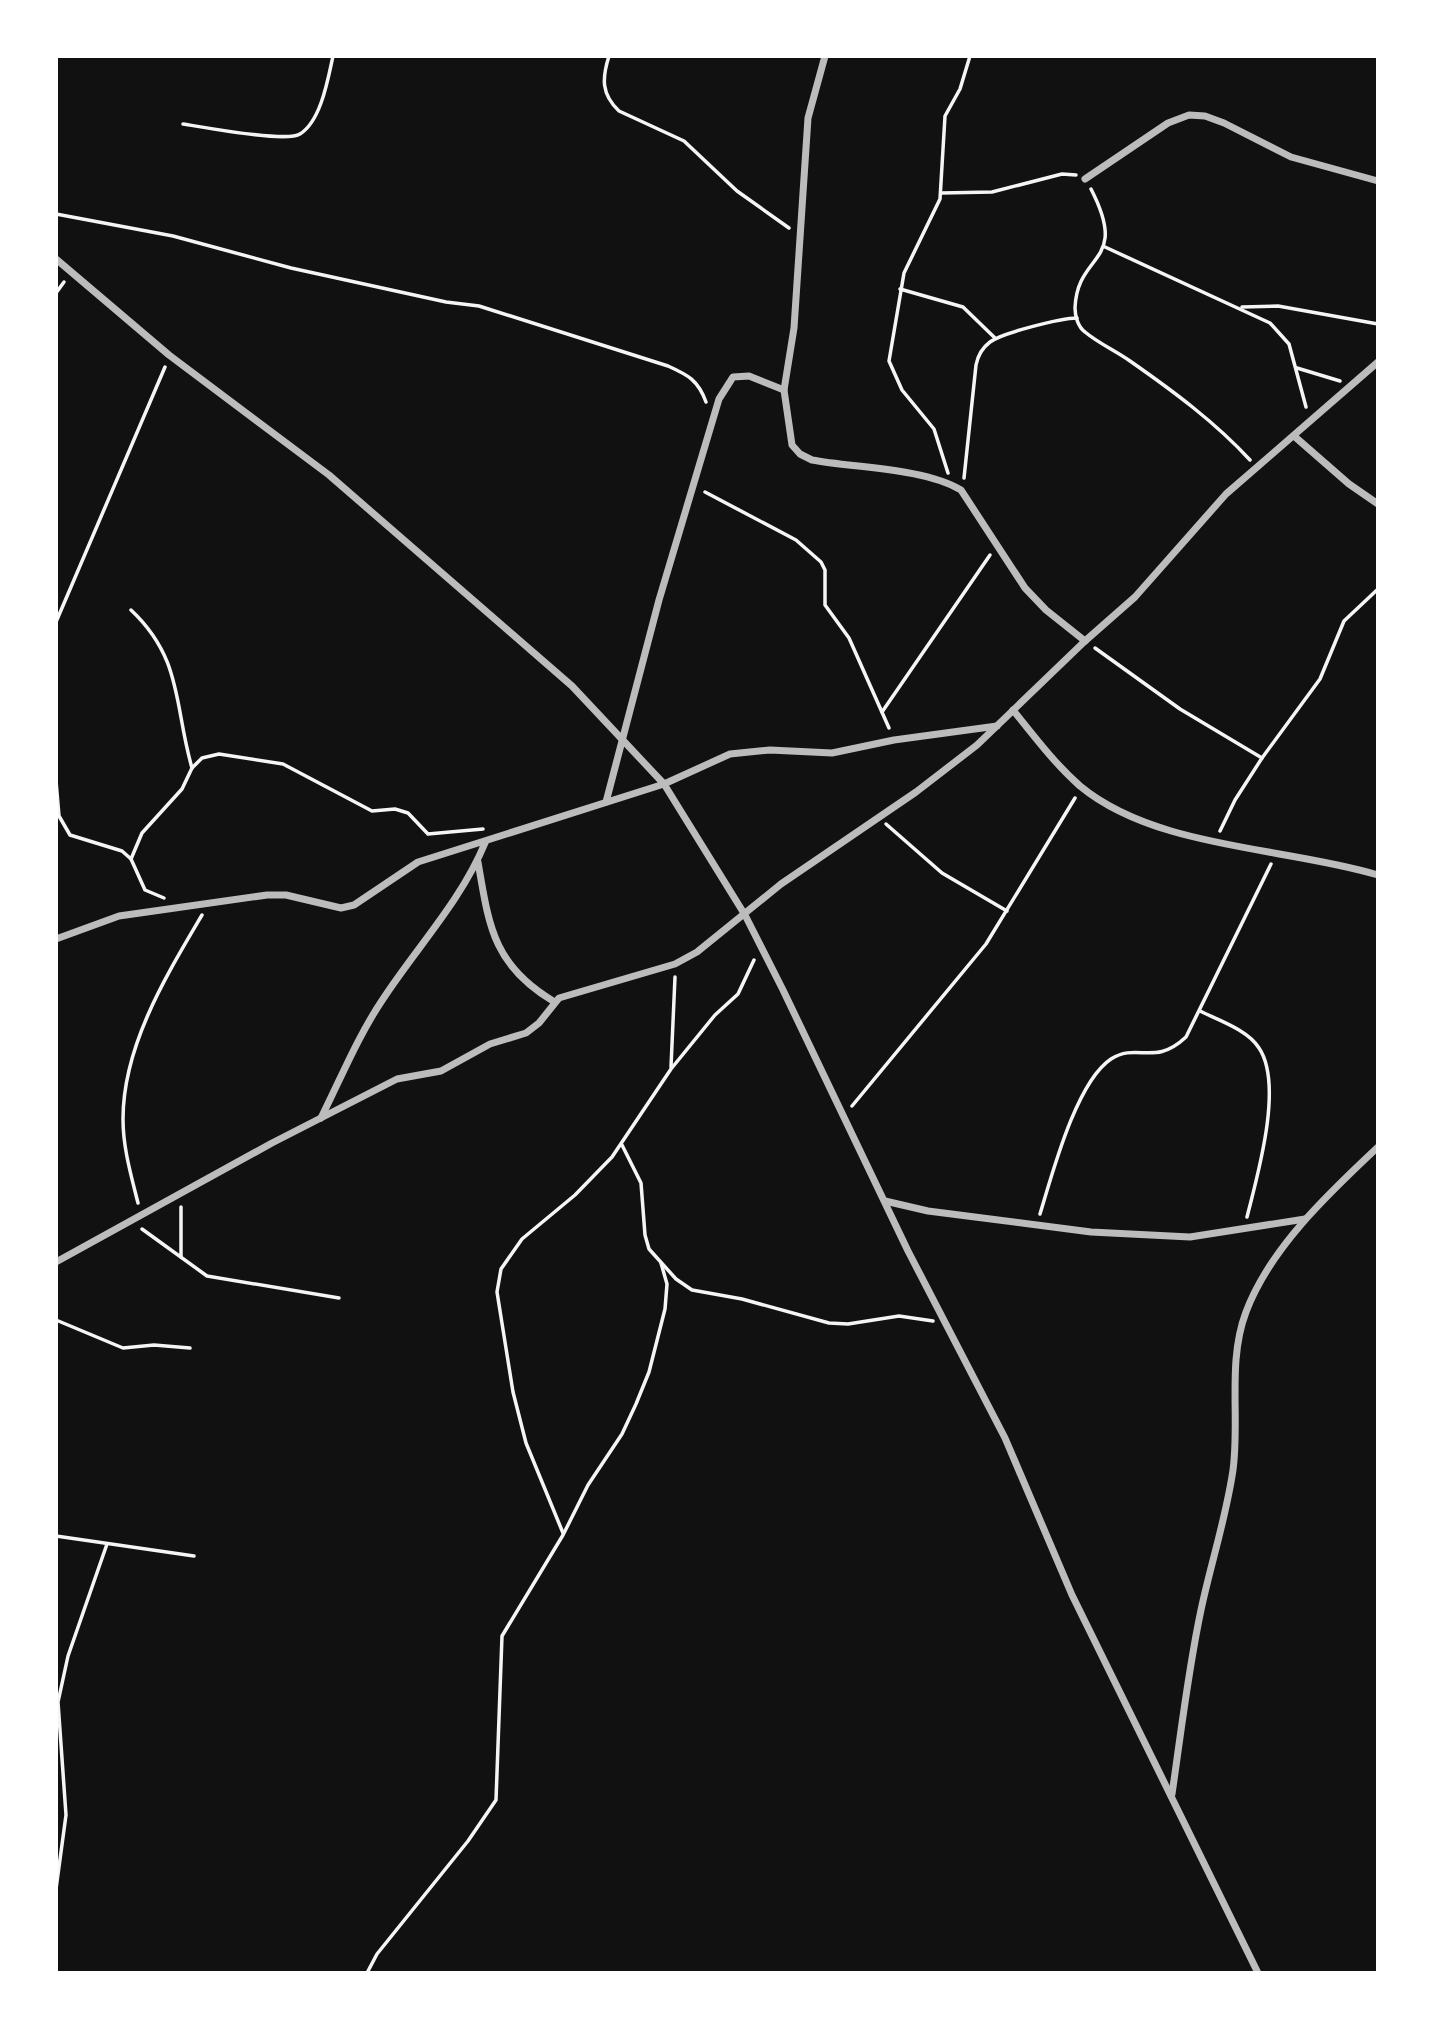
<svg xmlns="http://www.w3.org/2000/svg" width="1434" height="2029" font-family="Mulish,sans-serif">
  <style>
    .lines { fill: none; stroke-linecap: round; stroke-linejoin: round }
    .path { stroke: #f5f5f5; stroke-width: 3.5 }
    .minor { stroke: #bcbcbc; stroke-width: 7 }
  </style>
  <rect width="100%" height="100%" fill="#111"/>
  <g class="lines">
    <g class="path">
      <path d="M 609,56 C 602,78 601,94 619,111 L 684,141 L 737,191 L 789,228"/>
      <path d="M 183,124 C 203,127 286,143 300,134 C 321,121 328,79 333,56"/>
      <path d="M 1091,189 C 1130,265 1077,251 1075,308 C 1075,316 1078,327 1085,332 C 1098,343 1116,351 1130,361 C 1173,391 1215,422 1250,460"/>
      <polyline points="941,193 992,192 1062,174 1076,175"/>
      <path d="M 56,214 L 173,236 L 291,268 L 446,302 L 479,306 L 668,366 C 688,375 698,380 706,402"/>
      <polyline points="1105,247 1270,323 1289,344 1306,407"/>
      <polyline points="900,289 963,307 995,338"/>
      <polyline points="56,293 64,282"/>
      <polyline points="1242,307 1278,306 1378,324"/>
      <polyline points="1297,368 1340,381"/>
      <polyline points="948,473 934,429 902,390 889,361 904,273 940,199 945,116 960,89 970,56"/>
      <path d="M 964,478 L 976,365 C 978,355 982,348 990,342 C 1002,333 1061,318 1077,318"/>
      <polyline points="705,492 796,540 821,562 825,570 825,605 849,638 889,728"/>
      <path d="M 131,610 C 183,659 174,706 192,768"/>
      <polyline points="56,622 165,367"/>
      <polyline points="1095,648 1180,709 1262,758"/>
      <polyline points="882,712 990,555"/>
      <polyline points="56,781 59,816 70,835 122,851 131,859 145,890 164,898"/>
      <polyline points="886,824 942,873 1007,911"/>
      <polyline points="1220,831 1235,800 1262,758 1320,679 1344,621 1378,589"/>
      <polyline points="131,859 142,833 182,789 192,768 202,758 219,754 283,764 372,811 395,809 408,813 428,834 483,829"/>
      <path d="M 1200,1011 C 1218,1020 1248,1030 1259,1048 C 1284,1085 1257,1177 1247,1217"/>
      <polyline points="671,1067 675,977"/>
      <polyline points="852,1106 986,944 1075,798"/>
      <polyline points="622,1145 641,1183 645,1235 649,1249 676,1279 692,1290 742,1299 829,1323 848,1324 899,1316 933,1321"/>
      <path d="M 138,1203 C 131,1175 123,1148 123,1119 C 123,1046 166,976 202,915"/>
      <path d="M 1040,1214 C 1052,1175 1076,1082 1111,1059 C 1138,1042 1154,1067 1186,1037 L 1271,864"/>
      <polyline points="142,1229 207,1276 339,1298"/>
      <polyline points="181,1257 181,1207"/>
      <polyline points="56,1320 123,1348 154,1345 190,1348"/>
      <polyline points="563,1533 526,1443 513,1392 497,1292 501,1269 522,1239 575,1195 612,1157 671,1069 715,1015 738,994 754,960"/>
      <polyline points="56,1536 194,1556"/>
      <polyline points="56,1889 66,1815 58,1702 68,1656 107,1544"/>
      <polyline points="367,1973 377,1954 468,1841 496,1800 502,1636 563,1535 588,1485 622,1434 636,1404 649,1372 665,1309 667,1284 661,1263"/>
    </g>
    <g class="minor">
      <path d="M 825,56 L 808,118 L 794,328 L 784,390 L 792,445 L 800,454 L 812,460 C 855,468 924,468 961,490 L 1025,588 L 1046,610 L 1085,641"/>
      <polyline points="1085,179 1168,123 1189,115 1205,116 1224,123 1291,157 1378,181"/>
      <polyline points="56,259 169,355 329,475 572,686 664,784 745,915 783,990 908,1251 1005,1438 1072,1595 1258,1973"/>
      <polyline points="1294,436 1349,484 1378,504"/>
      <path d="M 1013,710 C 1034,736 1055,764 1080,786 C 1156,849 1286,847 1378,875"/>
      <polyline points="606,802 659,600 719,399 733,377 749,376 784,390"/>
      <path d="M 478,862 C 489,926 493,965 553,1001"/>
      <polyline points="56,939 119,916 267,895 286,895 341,908 354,905 418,862 664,784 730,754 770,750 832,753 894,740 997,726"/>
      <path d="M 321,1118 C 341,1078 358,1036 383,999 C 417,947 461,901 485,843"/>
      <polyline points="885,1201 928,1211 1091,1232 1190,1237 1305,1219"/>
      <polyline points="56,1262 272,1143 397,1079 441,1071 490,1044 526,1033 539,1023 559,998 675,964 697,952 781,884 916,792 977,745 1085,641 1135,597 1226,494 1378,362"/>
      <path d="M 1172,1794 C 1181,1733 1188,1671 1201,1610 C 1211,1563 1226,1518 1233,1470 C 1240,1418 1227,1362 1246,1312 C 1270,1248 1329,1193 1378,1147"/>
    </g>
  </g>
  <rect width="1434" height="2029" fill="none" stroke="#ffffff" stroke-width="116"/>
</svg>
